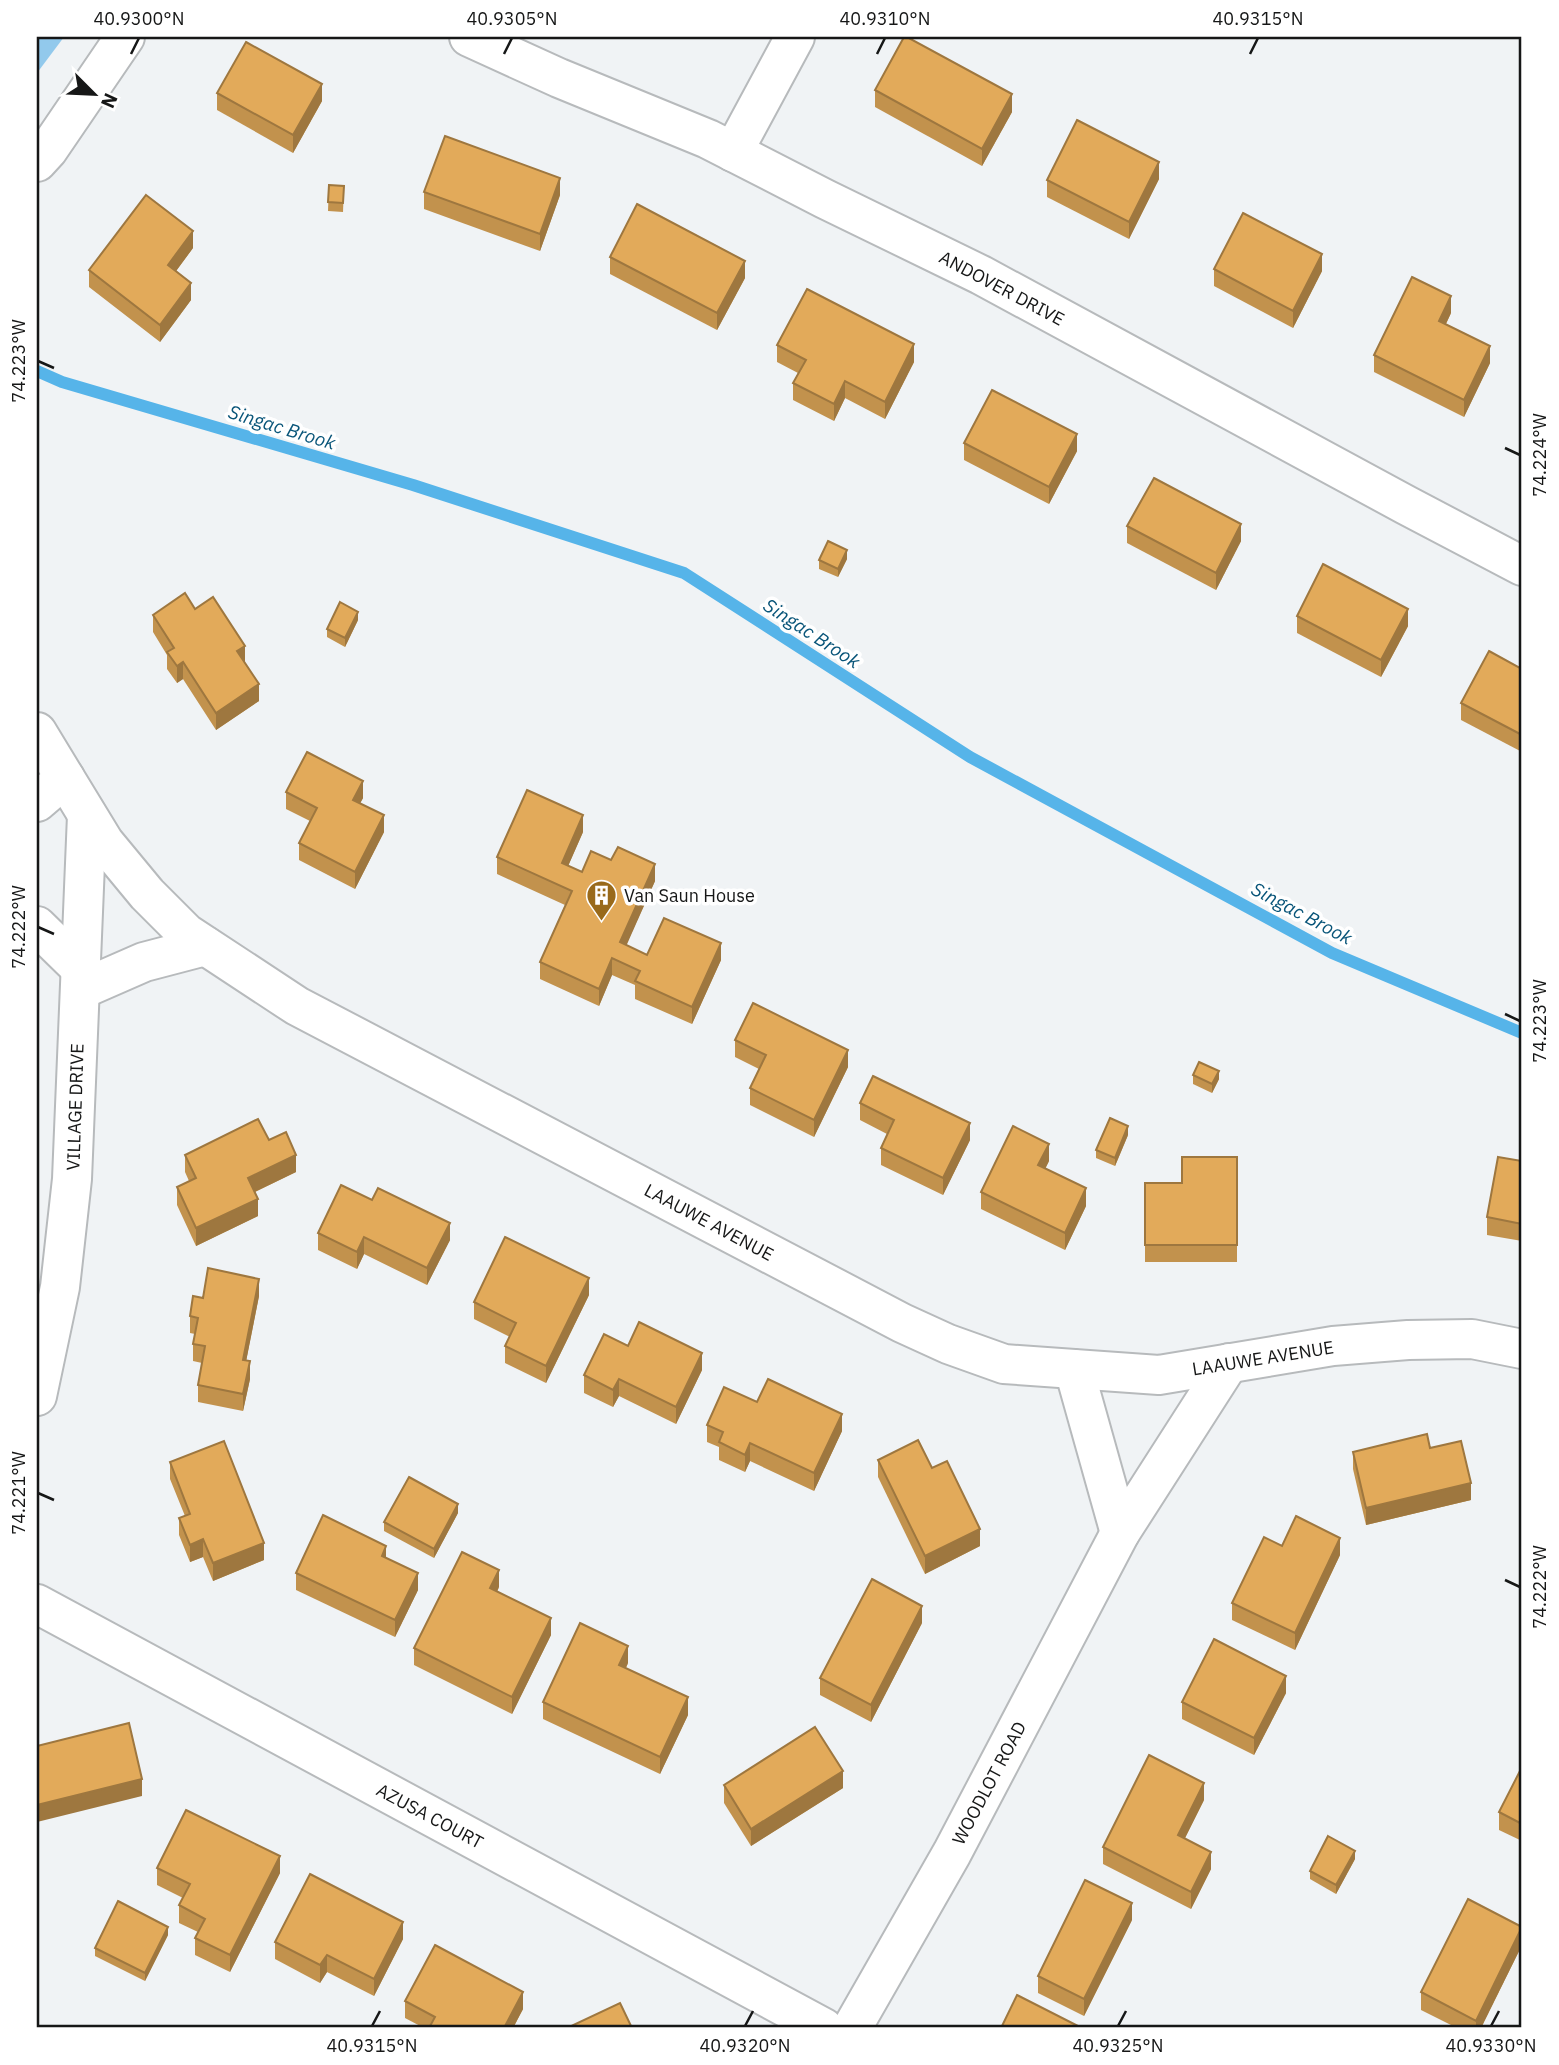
<svg xmlns="http://www.w3.org/2000/svg" width="1559" height="2065" font-family="'IBM Plex Sans',sans-serif">
  <style>
    .green { fill: #92c9ec }
    .lines { fill: none; stroke-linecap: round; stroke-linejoin: round }
    .stream { stroke: #56b4e9; stroke-width: 12 }
    .minor-casing { stroke: #b7babc; stroke-width: 42 }
    .tertiary-casing { stroke: #b7babc; stroke-width: 42 }
    .secondary-casing { stroke: #b7babc; stroke-width: 42 }
    .minor { stroke: #fff; stroke-width: 38 }
    .tertiary { stroke: #fff; stroke-width: 38 }
    .secondary { stroke: #fff; stroke-width: 38 }
    .wall { fill: #c2924d }
    .shaded-wall { fill: #9e773f }
    .building { fill: #e2aa5a; stroke: #9e773f; stroke-width: 2 }
    .ticks { fill: none; stroke: #161717; stroke-width: 2.5 }
    .labels { text-anchor: middle; dominant-baseline: central; stroke-width: 7; stroke-linejoin: round; paint-order: stroke }
    .street-label { font-size: 18px; fill: #161717; stroke: #fff }
    .poi-label { font-size: 18px; fill: #161717; stroke: #fff; text-anchor: start }
    .water-label { font-size: 19px; font-style: italic; fill: #095579; stroke: #fff }
    .neatline { fill: none; stroke: #161717; stroke-width: 2.5 }
    .ticks-label { font-size: 18px; text-anchor: middle; fill: #161717 }
  </style>
  <rect width="100%" height="100%" fill="#f0f3f5"/>
  <polygon class="green" points="37,37 64,37 37,73"/>
  <g class="lines">
    <polyline class="stream" points="37,371 62,382 413,485 684,573 970,757 1332,953 1522,1033"/>
    <defs>
      <g id="minor">
        <polyline points="469,37 559,78 708,139 825,199 981,275 1406,505 1522,566"/>
        <polyline points="733,152 795,37"/>
        <polyline points="37,802 65,778"/>
        <polyline points="37,926 80,968"/>
        <polyline points="80,990 144,962 205,946"/>
        <polyline points="1074,1369 1120,1533"/>
        <polyline points="37,1396 60,1287 72,1179 87,815"/>
        <polyline points="37,1604 824,2028"/>
        <polyline points="852,2028 952,1853 1120,1533 1229,1363"/>
      </g>
      <polyline id="tertiary" points="37,732 104,842 147,894 186,933 297,1006 902,1323 948,1344 1004,1364 1159,1375 1333,1346 1408,1340 1472,1339 1522,1349"/>
      <polyline id="secondary" points="37,162 48,150 125,37"/>
    </defs>
    <use href="#minor" class="minor-casing"/>
    <use href="#tertiary" class="tertiary-casing"/>
    <use href="#secondary" class="secondary-casing"/>
    <use href="#minor" class="minor"/>
    <use href="#tertiary" class="tertiary"/>
    <use href="#secondary" class="secondary"/>
  </g>
  <g class="wall">
    <polygon points="875,90 1012,112 982,166 875,107"/>
    <polygon points="217,93 322,101 293,153 217,110"/>
    <polygon points="1159,179 1129,239 1047,197 1047,180"/>
    <polygon points="329,185 344,186 343,212 328,211"/>
    <polygon points="424,192 560,195 540,251 424,209"/>
    <polygon points="193,248 176,271 191,300 160,342 89,287 89,270"/>
    <polygon points="610,257 745,278 717,330 610,274"/>
    <polygon points="1214,269 1322,271 1293,328 1214,286"/>
    <polygon points="1451,313 1446,324 1490,363 1464,417 1374,372 1374,355"/>
    <polygon points="777,345 914,362 885,419 845,398 834,421 793,400 793,383 798,373 777,362"/>
    <polygon points="964,443 1077,451 1049,504 964,460"/>
    <polygon points="1127,526 1241,541 1216,590 1127,543"/>
    <polygon points="847,559 838,577 819,569 819,560"/>
    <polygon points="195,609 245,663 259,701 216,730 183,679 177,683 167,669 167,655 153,632 153,615"/>
    <polygon points="1297,616 1408,626 1381,677 1297,633"/>
    <polygon points="358,620 345,647 327,637 327,629"/>
    <polygon points="1522,669 1522,752 1461,720 1461,703"/>
    <polygon points="286,792 363,798 360,803 384,832 355,889 299,860 299,843 310,821 286,809"/>
    <polygon points="583,832 568,866 582,872 655,881 626,945 647,955 721,960 692,1024 635,999 635,985 612,975 599,1006 540,979 540,962 565,905 497,874 497,857"/>
    <polygon points="735,1040 848,1067 814,1137 750,1105 750,1088 759,1069 735,1057"/>
    <polygon points="1193,1075 1219,1079 1212,1093 1193,1084"/>
    <polygon points="860,1103 970,1140 943,1195 881,1165 881,1148 887,1134 860,1120"/>
    <polygon points="1128,1135 1115,1166 1096,1158 1096,1150"/>
    <polygon points="269,1140 296,1172 255,1192 258,1216 196,1246 177,1205 177,1187 189,1181 185,1172 185,1155"/>
    <polygon points="1237,1157 1237,1262 1145,1262 1145,1183 1182,1183"/>
    <polygon points="1049,1161 1045,1169 1086,1206 1065,1250 981,1209 981,1192"/>
    <polygon points="1522,1161 1522,1241 1487,1235 1487,1217"/>
    <polygon points="318,1233 450,1240 427,1285 364,1254 357,1269 318,1250"/>
    <polygon points="589,1295 546,1383 505,1363 505,1346 510,1337 474,1319 474,1302"/>
    <polygon points="259,1296 246,1361 250,1379 243,1411 198,1402 198,1385 202,1363 193,1361 193,1344 195,1334 190,1333 190,1316 203,1298"/>
    <polygon points="628,1346 702,1370 676,1424 619,1396 613,1407 584,1393 584,1375"/>
    <polygon points="757,1402 842,1431 814,1491 750,1461 745,1472 719,1460 719,1447 707,1442 707,1425"/>
    <polygon points="1430,1448 1471,1500 1366,1525 1353,1469 1353,1452"/>
    <polygon points="878,1460 932,1468 980,1546 925,1574 878,1477"/>
    <polygon points="170,1462 264,1560 213,1581 203,1557 190,1562 179,1535 179,1518 185,1516 170,1479"/>
    <polygon points="458,1513 434,1558 384,1531 384,1522"/>
    <polygon points="1282,1546 1340,1555 1295,1650 1232,1620 1232,1603"/>
    <polygon points="386,1558 418,1590 395,1637 296,1590 296,1573"/>
    <polygon points="499,1587 497,1592 551,1635 512,1714 414,1665 414,1648"/>
    <polygon points="922,1623 871,1722 820,1695 820,1678"/>
    <polygon points="628,1663 626,1668 688,1715 660,1774 543,1719 543,1702"/>
    <polygon points="1286,1693 1254,1755 1182,1719 1182,1702"/>
    <polygon points="1522,1767 1522,1841 1499,1830 1499,1812"/>
    <polygon points="724,1785 843,1788 751,1846 724,1803"/>
    <polygon points="1204,1800 1185,1838 1211,1869 1191,1909 1103,1864 1103,1847"/>
    <polygon points="1355,1859 1336,1894 1310,1879 1310,1871"/>
    <polygon points="157,1868 280,1873 230,1972 195,1955 195,1938 198,1932 179,1923 179,1905 183,1898 157,1885"/>
    <polygon points="1132,1920 1084,2016 1038,1993 1038,1976"/>
    <polygon points="1522,1927 1522,1945 1481,2028 1457,2028 1421,2010 1421,1992"/>
    <polygon points="168,1935 145,1981 95,1956 95,1948"/>
    <polygon points="403,1939 374,1996 327,1972 320,1983 275,1959 275,1942"/>
    <polygon points="405,2001 523,2009 513,2028 424,2028 405,2018"/>
  </g>
  <g class="shaded-wall">
    <polygon points="322,84 322,101 293,153 293,135"/>
    <polygon points="1012,94 1012,112 982,166 982,149"/>
    <polygon points="1159,162 1159,179 1129,239 1129,222"/>
    <polygon points="560,178 560,195 540,251 540,234"/>
    <polygon points="193,231 193,248 168,282 168,265"/>
    <polygon points="1322,254 1322,271 1293,328 1293,311"/>
    <polygon points="745,261 745,278 717,330 717,313"/>
    <polygon points="191,283 191,300 160,342 160,325"/>
    <polygon points="1451,296 1451,313 1439,338 1439,321"/>
    <polygon points="914,344 914,362 885,419 885,402"/>
    <polygon points="1490,346 1490,363 1464,417 1464,400"/>
    <polygon points="845,381 845,398 834,421 834,404"/>
    <polygon points="1077,434 1077,451 1049,504 1049,487"/>
    <polygon points="1241,524 1241,541 1216,590 1216,573"/>
    <polygon points="847,550 847,559 838,577 838,569"/>
    <polygon points="1408,609 1408,626 1381,677 1381,660"/>
    <polygon points="358,612 358,620 345,647 345,638"/>
    <polygon points="245,646 245,663 237,651"/>
    <polygon points="183,662 183,679 177,683 177,666"/>
    <polygon points="259,684 259,701 216,730 216,713"/>
    <polygon points="363,781 363,798 353,817 353,800"/>
    <polygon points="384,815 384,832 355,889 355,872"/>
    <polygon points="583,815 583,832 562,880 562,863"/>
    <polygon points="655,864 655,881 620,960 620,942"/>
    <polygon points="721,943 721,960 692,1024 692,1007"/>
    <polygon points="612,958 612,975 599,1006 599,989"/>
    <polygon points="848,1050 848,1067 814,1137 814,1120"/>
    <polygon points="1219,1071 1219,1079 1212,1093 1212,1084"/>
    <polygon points="970,1123 970,1140 943,1195 943,1178"/>
    <polygon points="1128,1126 1128,1135 1115,1166 1115,1158"/>
    <polygon points="1049,1144 1049,1161 1038,1183 1038,1165"/>
    <polygon points="296,1155 296,1172 248,1195 248,1178"/>
    <polygon points="1086,1188 1086,1206 1065,1250 1065,1233"/>
    <polygon points="258,1199 258,1216 196,1246 196,1228"/>
    <polygon points="450,1223 450,1240 427,1285 427,1268"/>
    <polygon points="364,1237 364,1254 357,1269 357,1252"/>
    <polygon points="589,1278 589,1295 546,1383 546,1366"/>
    <polygon points="259,1279 259,1296 243,1377 243,1360"/>
    <polygon points="702,1353 702,1370 676,1424 676,1407"/>
    <polygon points="250,1361 250,1379 243,1411 243,1394"/>
    <polygon points="619,1379 619,1396 613,1407 613,1390"/>
    <polygon points="842,1414 842,1431 814,1491 814,1473"/>
    <polygon points="750,1443 750,1461 745,1472 745,1455"/>
    <polygon points="1471,1483 1471,1500 1366,1525 1366,1508"/>
    <polygon points="458,1504 458,1513 434,1558 434,1549"/>
    <polygon points="980,1529 980,1546 925,1574 925,1556"/>
    <polygon points="1340,1538 1340,1555 1295,1650 1295,1633"/>
    <polygon points="203,1539 203,1557 190,1562 190,1545"/>
    <polygon points="264,1543 264,1560 213,1581 213,1563"/>
    <polygon points="386,1546 386,1563 382,1556"/>
    <polygon points="499,1570 499,1587 490,1605 490,1588"/>
    <polygon points="418,1573 418,1590 395,1637 395,1620"/>
    <polygon points="922,1606 922,1623 871,1722 871,1705"/>
    <polygon points="551,1618 551,1635 512,1714 512,1697"/>
    <polygon points="628,1646 628,1663 619,1682 619,1665"/>
    <polygon points="1286,1676 1286,1693 1254,1755 1254,1738"/>
    <polygon points="688,1697 688,1715 660,1774 660,1757"/>
    <polygon points="843,1771 843,1788 751,1846 751,1829"/>
    <polygon points="142,1779 142,1796 37,1822 37,1805"/>
    <polygon points="1204,1783 1204,1800 1178,1852 1178,1835"/>
    <polygon points="1355,1851 1355,1859 1336,1894 1336,1885"/>
    <polygon points="1211,1852 1211,1869 1191,1909 1191,1892"/>
    <polygon points="280,1856 280,1873 230,1972 230,1955"/>
    <polygon points="1132,1903 1132,1920 1084,2016 1084,1999"/>
    <polygon points="403,1922 403,1939 374,1996 374,1979"/>
    <polygon points="168,1927 168,1935 145,1981 145,1973"/>
    <polygon points="1522,1928 1522,1945 1481,2028 1476,2028 1476,2021"/>
    <polygon points="327,1955 327,1972 320,1983 320,1965"/>
    <polygon points="523,1992 523,2009 513,2028 504,2028"/>
  </g>
  <g class="building">
    <polygon points="904,37 907,37 1012,94 982,149 875,90"/>
    <polygon points="246,42 322,84 293,135 217,93"/>
    <polygon points="1077,120 1159,162 1129,222 1047,180"/>
    <polygon points="445,136 560,178 540,234 424,192"/>
    <polygon points="329,185 344,186 343,203 328,202"/>
    <polygon points="146,195 193,231 168,265 191,283 160,325 89,270"/>
    <polygon points="637,204 745,261 717,313 610,257"/>
    <polygon points="1243,213 1322,254 1293,311 1214,269"/>
    <polygon points="1412,277 1451,296 1439,321 1490,346 1464,400 1374,355"/>
    <polygon points="807,289 914,344 885,402 845,381 834,404 793,383 806,360 777,345"/>
    <polygon points="992,390 1077,434 1049,487 964,443"/>
    <polygon points="1154,478 1241,524 1216,573 1127,526"/>
    <polygon points="828,541 847,550 838,569 819,560"/>
    <polygon points="1323,564 1408,609 1381,660 1297,616"/>
    <polygon points="185,593 195,609 213,597 245,646 237,651 259,684 216,713 183,662 177,666 167,652 174,648 153,615"/>
    <polygon points="340,602 358,612 345,638 327,629"/>
    <polygon points="1489,651 1522,669 1522,735 1461,703"/>
    <polygon points="307,752 363,781 353,800 384,815 355,872 299,843 317,808 286,792"/>
    <polygon points="527,790 583,815 562,863 582,872 591,851 611,860 618,847 655,864 620,942 647,955 664,918 721,943 692,1007 635,981 640,971 612,958 599,989 540,962 572,891 497,857"/>
    <polygon points="753,1003 848,1050 814,1120 750,1088 766,1055 735,1040"/>
    <polygon points="1199,1062 1219,1071 1212,1084 1193,1075"/>
    <polygon points="873,1076 970,1123 943,1178 881,1148 894,1120 860,1103"/>
    <polygon points="1110,1118 1128,1126 1115,1158 1096,1150"/>
    <polygon points="258,1119 269,1140 286,1132 296,1155 248,1178 258,1199 196,1228 177,1187 196,1178 185,1155"/>
    <polygon points="1013,1126 1049,1144 1038,1165 1086,1188 1065,1233 981,1192"/>
    <polygon points="1182,1157 1237,1157 1237,1245 1145,1245 1145,1183 1182,1183"/>
    <polygon points="1498,1157 1522,1161 1522,1224 1487,1217"/>
    <polygon points="341,1185 372,1200 378,1188 450,1223 427,1268 364,1237 357,1252 318,1233"/>
    <polygon points="505,1237 589,1278 546,1366 505,1346 516,1323 474,1302"/>
    <polygon points="208,1268 259,1279 243,1360 250,1361 243,1394 198,1385 205,1346 193,1344 198,1318 190,1316 193,1296 203,1298"/>
    <polygon points="639,1322 702,1353 676,1407 619,1379 613,1390 584,1375 604,1334 628,1346"/>
    <polygon points="768,1379 842,1414 814,1473 750,1443 745,1455 719,1442 723,1432 707,1425 724,1387 757,1402"/>
    <polygon points="1427,1434 1430,1448 1461,1441 1471,1483 1366,1508 1353,1452"/>
    <polygon points="918,1440 932,1468 947,1461 980,1529 925,1556 878,1460"/>
    <polygon points="224,1441 264,1543 213,1563 203,1539 190,1545 179,1518 190,1514 170,1462"/>
    <polygon points="409,1477 458,1504 434,1549 384,1522"/>
    <polygon points="323,1515 386,1546 382,1556 418,1573 395,1620 296,1573"/>
    <polygon points="1296,1516 1340,1538 1295,1633 1232,1603 1264,1537 1282,1546"/>
    <polygon points="462,1552 499,1570 490,1588 551,1618 512,1697 414,1648"/>
    <polygon points="872,1579 922,1606 871,1705 820,1678"/>
    <polygon points="580,1623 628,1646 619,1665 688,1697 660,1757 543,1702"/>
    <polygon points="1214,1639 1286,1676 1254,1738 1182,1702"/>
    <polygon points="129,1723 142,1779 37,1805 37,1746"/>
    <polygon points="815,1727 843,1771 751,1829 724,1785"/>
    <polygon points="1149,1755 1204,1783 1178,1835 1211,1852 1191,1892 1103,1847"/>
    <polygon points="1522,1767 1522,1824 1499,1812"/>
    <polygon points="186,1810 280,1856 230,1955 195,1938 205,1919 179,1905 190,1884 157,1868"/>
    <polygon points="1328,1836 1355,1851 1336,1885 1310,1871"/>
    <polygon points="310,1874 403,1922 374,1979 327,1955 320,1965 275,1942"/>
    <polygon points="1085,1880 1132,1903 1084,1999 1038,1976"/>
    <polygon points="1468,1899 1522,1927 1476,2021 1421,1992"/>
    <polygon points="118,1901 168,1927 145,1973 95,1948"/>
    <polygon points="435,1945 523,1992 504,2028 429,2028 435,2017 405,2001"/>
    <polygon points="1017,1995 1078,2026 1077,2028 1001,2028"/>
    <polygon points="620,2003 632,2028 570,2028 569,2027"/>
  </g>
  <path class="ticks" d="M 131,54 L 139,38M 504,54 L 512,38M 877,54 L 885,38M 1250,54 L 1258,38M 38,361 L 54,368M 1505,448 L 1520,455M 38,927 L 54,934M 1505,1014 L 1520,1021M 38,1493 L 54,1500M 1505,1580 L 1520,1587M 372,2026 L 380,2011M 745,2026 L 753,2011M 1118,2026 L 1126,2011M 1491,2026 L 1499,2011"/>
  <defs>
    <symbol id="building-pin" viewBox="-11 -11 22 30"><path d="M0 17L-7.5 6A9.5 9.5 0 1 1 7.5 6Z" fill="#996a1b" stroke="#fff"/><path d="M-4-6H4V6H1V3H-1V6H-4ZM-2.5-4.3h1.7v1.8h-1.7ZM.8-4.3h1.7v1.8H.8ZM-2.5-1h1.7V.8h-1.7ZM.8-1h1.7V.8H.8Z" fill="#fff"/></symbol>
  </defs>
  <g fill-rule="evenodd">
    <use href="#building-pin" x="584" y="878" width="35" height="47"/>
  </g>
  <g class="labels">
    <g class="street-label">
      <text transform="translate(1002 288) rotate(28)">ANDOVER DRIVE</text>
      <text transform="translate(75 1107) rotate(-88)">VILLAGE DRIVE</text>
      <text transform="translate(709 1222) rotate(28)">LAAUWE AVENUE</text>
      <text transform="translate(1263 1358) rotate(-9)">LAAUWE AVENUE</text>
      <text transform="translate(989 1783) rotate(-62)">WOODLOT ROAD</text>
      <text transform="translate(430 1816) rotate(28)">AZUSA COURT</text>
    </g>
    <g class="poi-label">
      <text x="624" y="895">Van Saun House</text>
    </g>
    <g class="water-label">
      <text transform="translate(282 427) rotate(17)">Singac Brook</text>
      <text transform="translate(812 633) rotate(33)">Singac Brook</text>
      <text transform="translate(1302 913) rotate(28)">Singac Brook</text>
    </g>
  </g>
  <rect width="1559" height="2065" fill="none" stroke="#ffffff" stroke-width="77"/>
  <g transform="translate(94 94) rotate(114)" stroke="#ffffff" stroke-width="5" paint-order="stroke">
  <path d="M0-5L12 26L0 18L-12 26Z" fill="#161717"/>
  <text y="-10" font-size="19" font-weight="bold" text-anchor="middle" fill="#161717">N</text>
  </g>
  <rect x="38" y="38" width="1482" height="1988" class="neatline"/>
  <g class="ticks-label">
    <text x="139" y="25">40.9300°N</text>
    <text x="512" y="25">40.9305°N</text>
    <text x="885" y="25">40.9310°N</text>
    <text x="1258" y="25">40.9315°N</text>
    <text transform="translate(19 361) rotate(-90)" y="6">74.223°W</text>
    <text transform="translate(1540 455) rotate(-90)" y="6">74.224°W</text>
    <text transform="translate(19 927) rotate(-90)" y="6">74.222°W</text>
    <text transform="translate(1540 1021) rotate(-90)" y="6">74.223°W</text>
    <text transform="translate(19 1493) rotate(-90)" y="6">74.221°W</text>
    <text transform="translate(1540 1587) rotate(-90)" y="6">74.222°W</text>
    <text x="372" y="2052">40.9315°N</text>
    <text x="745" y="2052">40.9320°N</text>
    <text x="1118" y="2052">40.9325°N</text>
    <text x="1491" y="2052">40.9330°N</text>
  </g>
</svg>
